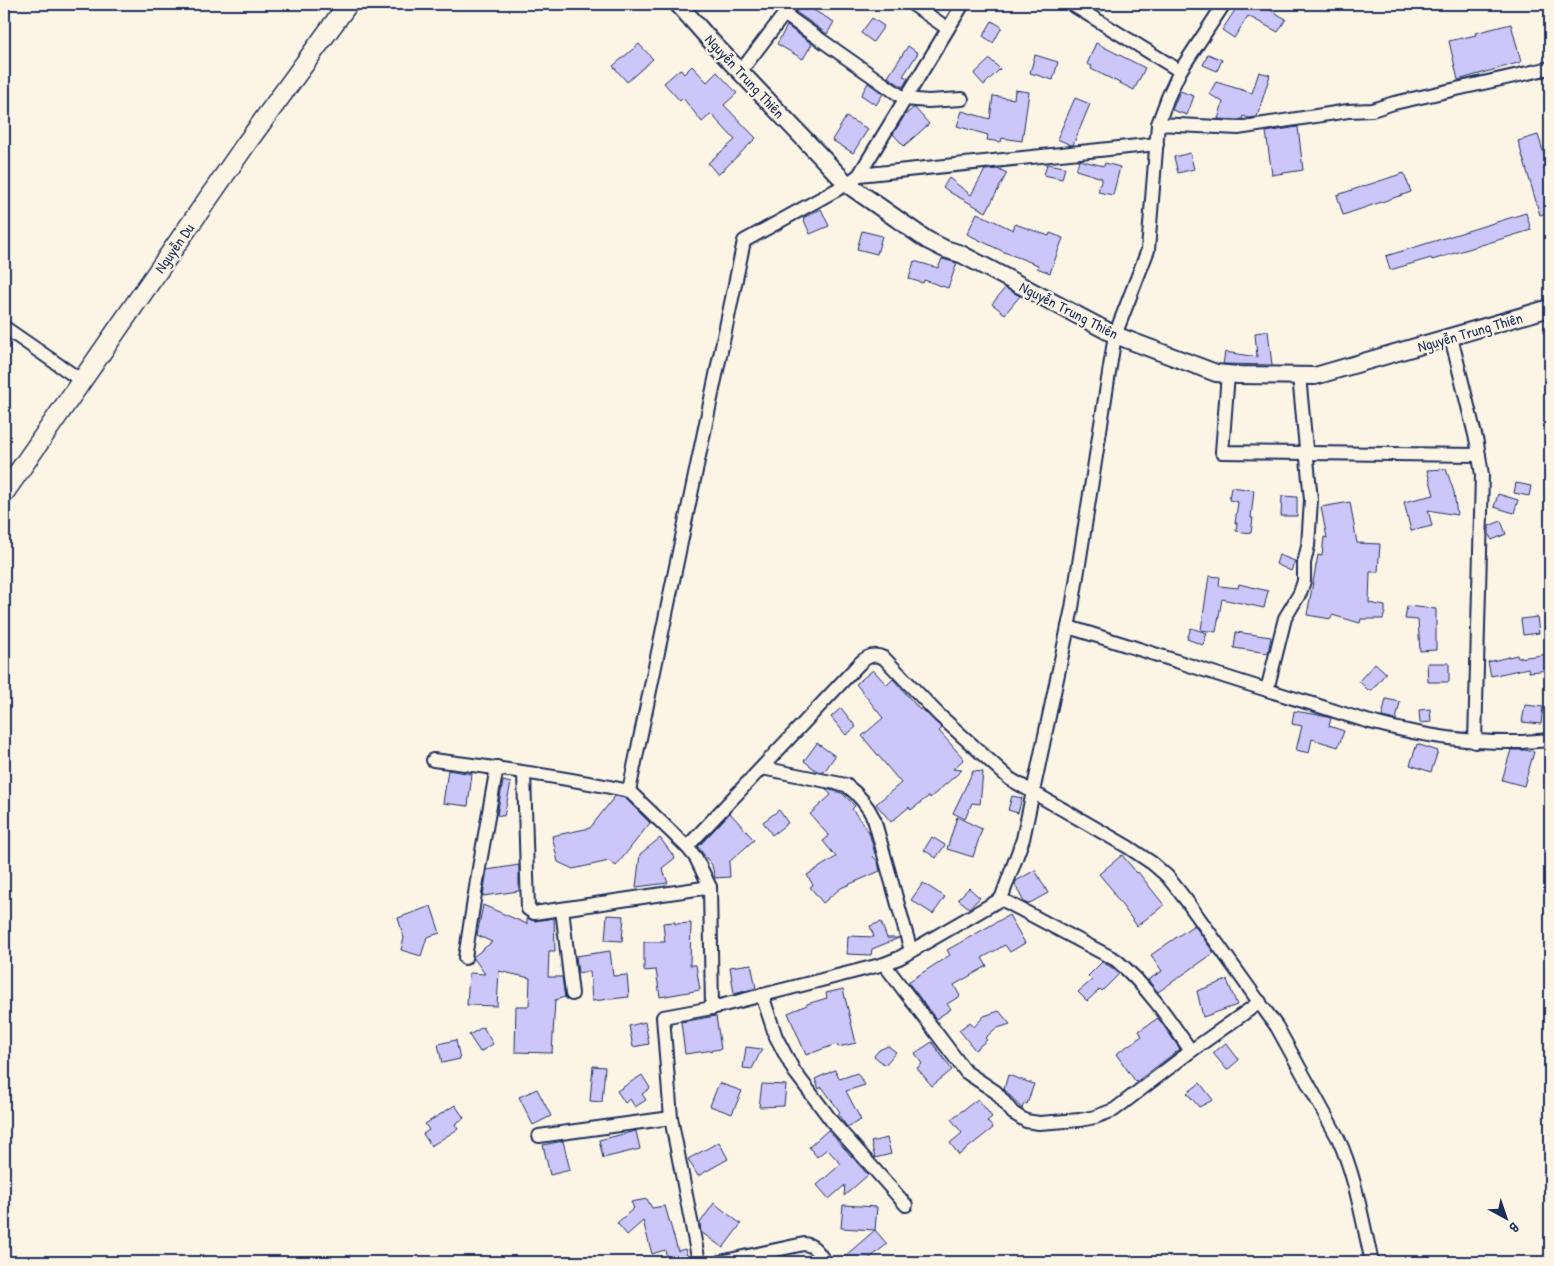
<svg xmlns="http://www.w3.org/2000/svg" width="1554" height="1266" font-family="'Patrick Hand',sans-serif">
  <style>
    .building { fill: #cdc7f9; stroke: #1b2f5e }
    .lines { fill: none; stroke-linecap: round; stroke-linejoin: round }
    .minor-casing { stroke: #1b2f5e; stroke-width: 16 }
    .tertiary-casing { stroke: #1b2f5e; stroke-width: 20 }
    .secondary-casing { stroke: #1b2f5e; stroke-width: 22 }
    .minor { stroke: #fcf5e5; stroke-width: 12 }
    .tertiary { stroke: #fcf5e5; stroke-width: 16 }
    .secondary { stroke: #fcf5e5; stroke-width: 19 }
    .labels { text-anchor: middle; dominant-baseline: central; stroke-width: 4.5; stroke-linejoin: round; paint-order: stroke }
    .street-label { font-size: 15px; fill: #1b2f5e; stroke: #fcf5e5 }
  </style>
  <rect width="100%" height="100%" fill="#fcf5e5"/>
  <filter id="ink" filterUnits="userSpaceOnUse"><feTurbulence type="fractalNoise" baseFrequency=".02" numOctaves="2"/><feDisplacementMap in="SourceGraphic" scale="10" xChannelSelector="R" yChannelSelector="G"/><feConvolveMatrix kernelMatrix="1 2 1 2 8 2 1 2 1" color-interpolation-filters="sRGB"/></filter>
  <g filter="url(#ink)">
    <g class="building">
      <polygon points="800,4 803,4 834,22 827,34 796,12"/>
      <polygon points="1239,4 1260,4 1286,19 1278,32 1248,16 1234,38 1222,30"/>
      <polygon points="872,18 884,26 873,42 861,33"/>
      <polygon points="992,21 1002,27 993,43 983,36"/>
      <polygon points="1511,24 1521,62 1458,80 1449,41 1476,35 1475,33"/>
      <polygon points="787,26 812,44 803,59 777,44"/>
      <polygon points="1096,43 1145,68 1134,90 1091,69 1092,66 1087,64"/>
      <polygon points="639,44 653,59 627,82 613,66"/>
      <polygon points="908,46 918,53 903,76 908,78 903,87 888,77"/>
      <polygon points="1208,54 1222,60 1217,71 1203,65"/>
      <polygon points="1035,55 1058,62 1053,80 1030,73"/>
      <polygon points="990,59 1000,69 984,85 974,74"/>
      <polygon points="692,66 707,82 717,72 737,93 724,105 756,138 718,175 708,163 735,140 711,114 702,122 683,98 680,101 664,83 680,69 684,74"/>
      <polygon points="1259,72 1270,75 1257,117 1249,118 1243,116 1242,119 1238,120 1218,119 1223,102 1209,94 1216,82 1252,93"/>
      <polygon points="868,83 883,94 876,105 861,95"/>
      <polygon points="1015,90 1029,92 1022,141 1002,138 1001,142 987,140 988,135 957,126 962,111 990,119 993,96 1014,99"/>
      <polygon points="1180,91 1194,96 1187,115 1172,110"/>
      <polygon points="1075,98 1090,104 1073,145 1071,145 1057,139"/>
      <polygon points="913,108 915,108 929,124 904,146 893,134 905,115"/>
      <polygon points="846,117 868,129 853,153 832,140"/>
      <polygon points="1298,127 1303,170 1272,175 1266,132"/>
      <polygon points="1538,135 1550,173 1550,212 1540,215 1518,141"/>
      <polygon points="1190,153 1194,169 1178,173 1174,157"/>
      <polygon points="1079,160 1104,166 1105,163 1120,167 1113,195 1098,192 1102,178 1076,170"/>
      <polygon points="1047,164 1065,167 1062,179 1044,175"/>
      <polygon points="999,169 1007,173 986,212 951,193 943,187 949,178 971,195 985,170"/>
      <polygon points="1404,173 1411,192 1343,215 1337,195"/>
      <polygon points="821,209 829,226 810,234 803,218"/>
      <polygon points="977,213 1013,230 1015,224 1049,236 1050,233 1063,238 1050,273 1037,268 1038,265 1004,252 967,234"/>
      <polygon points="1526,213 1531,230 1432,260 1431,258 1390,270 1386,256"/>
      <polygon points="862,231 882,236 877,254 857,249"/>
      <polygon points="942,259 957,263 948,288 924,280 923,283 909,279 914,261 938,268"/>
      <polygon points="1005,288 1020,296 1005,314 992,304"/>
      <polygon points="1268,331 1272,365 1223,364 1225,352 1257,357 1255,333"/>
      <polygon points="1446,469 1454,492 1457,515 1428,510 1432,526 1411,531 1404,502 1434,495 1427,470"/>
      <polygon points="1516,483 1531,486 1529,496 1514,493"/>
      <polygon points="1231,487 1254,490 1251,518 1253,518 1251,533 1236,531 1237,523 1235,523 1238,502 1229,500"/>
      <polygon points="1498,494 1518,500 1514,513 1494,507"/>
      <polygon points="1282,496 1297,497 1297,516 1281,516"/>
      <polygon points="1350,502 1357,543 1380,544 1378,572 1370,572 1369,603 1385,606 1385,612 1383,619 1361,619 1360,623 1332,615 1331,619 1307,615 1318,555 1322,556 1324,537 1327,538 1321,507"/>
      <polygon points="1501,521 1506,534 1492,540 1489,535 1489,526"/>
      <polygon points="1279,555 1295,561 1291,571 1276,564"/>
      <polygon points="1209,576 1220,577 1219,586 1238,588 1239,584 1268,591 1264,608 1222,599 1216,632 1201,630"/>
      <polygon points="1407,606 1436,609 1436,650 1420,651 1418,620 1405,619"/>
      <polygon points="1537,617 1539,633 1523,635 1521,619"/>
      <polygon points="1191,628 1207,633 1203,645 1187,639"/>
      <polygon points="1236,632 1271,637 1268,653 1234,648"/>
      <polygon points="1550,654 1550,670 1529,672 1528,668 1491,676 1488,662 1517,655 1518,658"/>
      <polygon points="1375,663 1386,673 1372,690 1368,690 1359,681"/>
      <polygon points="1427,663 1449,663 1449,682 1428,682"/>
      <polygon points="873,670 887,685 893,679 920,710 921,708 942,728 939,731 964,759 953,769 962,770 930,798 929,796 911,810 909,807 891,822 876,804 901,783 862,736 883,718 856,684"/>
      <polygon points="1386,699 1400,702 1396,720 1382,717"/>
      <polygon points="1525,705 1543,707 1541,724 1522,722"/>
      <polygon points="841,708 856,727 846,735 831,717"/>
      <polygon points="1430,709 1431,722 1420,723 1419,710"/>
      <polygon points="1294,711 1319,715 1331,718 1329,726 1344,731 1338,747 1312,739 1309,753 1296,750 1302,726 1292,724"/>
      <polygon points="817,743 835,756 824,772 817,771 804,761"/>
      <polygon points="1417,744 1438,751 1431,772 1410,765"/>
      <polygon points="1511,750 1525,750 1534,752 1524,786 1502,780"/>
      <polygon points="448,770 472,774 468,806 443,803"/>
      <polygon points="973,771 983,772 980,804 972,803 965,819 953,813"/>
      <polygon points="503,781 511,783 504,816 497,815"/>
      <polygon points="826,789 842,793 855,806 852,809 869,832 875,854 873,856 878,862 880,871 841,888 823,903 810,887 813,885 807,875 836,857 823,841 829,836 810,814 831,795"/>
      <polygon points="615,796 625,798 650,823 616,866 609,861 573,869 558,862 552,836 590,828"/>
      <polygon points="1012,796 1022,798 1018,813 1008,810"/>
      <polygon points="779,810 788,823 772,835 763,822"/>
      <polygon points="730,813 754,840 729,862 730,877 715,878 712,865 698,847"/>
      <polygon points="957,817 982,829 973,857 947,849"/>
      <polygon points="932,837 945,845 936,858 924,850"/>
      <polygon points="660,838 675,858 662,868 668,883 636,887 640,854"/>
      <polygon points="1122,855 1137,873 1138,872 1164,905 1137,926 1113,893 1114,892 1099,874"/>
      <polygon points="519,865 519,891 483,896 487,870"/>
      <polygon points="1035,870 1048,893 1028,904 1024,902 1015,885 1016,881"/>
      <polygon points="923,883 945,897 933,914 911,900"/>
      <polygon points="969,888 980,898 969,908 958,899"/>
      <polygon points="483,905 527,924 527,918 535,921 554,918 555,951 549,951 548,977 562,977 565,997 555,1000 552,1053 515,1052 516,1006 529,1006 530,978 499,971 497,1006 467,1005 469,973 485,974 473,957 492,942 477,935"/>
      <polygon points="431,906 440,933 427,937 421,956 401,950 404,938 398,918"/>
      <polygon points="607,915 624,916 622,941 605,940"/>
      <polygon points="1009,915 1025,943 1010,952 1005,945 982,958 987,966 954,985 960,996 947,1004 951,1009 936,1019 908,982 950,955 947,950"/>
      <polygon points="675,922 675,924 691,923 690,965 696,965 700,990 660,997 656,970 644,971 644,942 665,942 663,923"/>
      <polygon points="881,922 887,938 899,938 872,949 871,955 847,954 848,936 874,937 870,926"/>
      <polygon points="1194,925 1214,953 1158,992 1148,980 1162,971 1151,955"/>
      <polygon points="610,951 613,976 627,975 629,997 592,1001 590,971 578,973 576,956"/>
      <polygon points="1102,962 1111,967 1119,974 1102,991 1100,989 1087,1001 1078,992 1092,980 1088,976"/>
      <polygon points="751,964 756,988 734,994 730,967"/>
      <polygon points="1227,980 1237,1005 1203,1017 1197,991"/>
      <polygon points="843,989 856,1043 838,1047 837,1044 806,1055 788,1013 807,1005 807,1004 827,998 826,993"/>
      <polygon points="999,1011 1010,1024 995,1029 985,1038 987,1040 975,1050 959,1030 970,1022 974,1027 984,1016"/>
      <polygon points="716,1016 721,1049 685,1054 681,1022"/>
      <polygon points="1158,1018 1180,1049 1136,1082 1116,1054 1142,1036 1139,1031"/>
      <polygon points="645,1022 649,1044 633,1047 629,1026"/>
      <polygon points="483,1027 493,1044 480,1052 469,1035"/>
      <polygon points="456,1040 460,1059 442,1063 438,1044"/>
      <polygon points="932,1042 952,1070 932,1086 917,1068 922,1064 915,1053"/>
      <polygon points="1226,1043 1239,1060 1227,1070 1213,1053"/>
      <polygon points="888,1046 896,1052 885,1065 874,1056 879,1050"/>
      <polygon points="746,1047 762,1049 752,1069 743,1068"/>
      <polygon points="593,1066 605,1067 602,1102 590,1101"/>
      <polygon points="835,1070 840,1079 857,1073 865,1085 846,1091 861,1120 847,1127 838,1114 840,1112 822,1087 819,1089 815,1079"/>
      <polygon points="642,1075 650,1088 642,1094 646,1100 635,1107 630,1099 625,1103 617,1091"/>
      <polygon points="1008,1075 1034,1084 1027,1104 1024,1103 1022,1109 1004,1089"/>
      <polygon points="719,1083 742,1091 732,1114 710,1106"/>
      <polygon points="1200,1083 1213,1100 1199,1107 1187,1093"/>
      <polygon points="762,1084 786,1085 784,1106 759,1107"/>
      <polygon points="537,1089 551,1116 533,1125 519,1097"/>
      <polygon points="978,1099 992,1117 987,1121 993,1128 959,1155 950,1143 962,1133 951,1119"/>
      <polygon points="455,1105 464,1118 455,1124 458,1129 431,1146 423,1134 429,1130 425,1124"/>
      <polygon points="828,1130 868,1175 844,1196 845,1185 829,1199 817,1185 841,1164 827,1149 817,1157 809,1147"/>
      <polygon points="636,1131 640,1149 603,1158 599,1140"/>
      <polygon points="887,1138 891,1154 875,1158 871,1142"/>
      <polygon points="563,1141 570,1170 550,1175 543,1145"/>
      <polygon points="719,1142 728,1159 698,1176 688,1159"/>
      <polygon points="647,1199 652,1208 665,1206 678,1251 685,1249 689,1262 668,1262 665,1250 652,1254 643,1221 627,1235 617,1223 634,1208 631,1202"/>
      <polygon points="714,1203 741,1224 723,1248 701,1232 700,1223"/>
      <polygon points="843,1205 877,1207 875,1230 841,1228"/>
      <polygon points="875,1230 887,1244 865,1262 838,1262"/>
    </g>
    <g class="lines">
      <defs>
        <g id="minor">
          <polyline points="912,4 947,28"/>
          <polyline points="963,4 859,175 1157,144"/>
          <polyline points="1071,4 1180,71"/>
          <polyline points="784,14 905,99 928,101 962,99"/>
          <polyline points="740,72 792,4"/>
          <polyline points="1158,124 1168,97 1180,71 1224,4"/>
          <polyline points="859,175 847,184 744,241 629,791 687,847 696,858 710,887 712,1008 884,964 899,958 1001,899 1023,839 1072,608 1115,335 1148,250 1158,124 1238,128 1348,111 1372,110 1394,103 1550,68"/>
          <polyline points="4,327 82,381"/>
          <polyline points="1451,337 1477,443 1482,475 1475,742"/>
          <polyline points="1228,374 1222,452 1479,455"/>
          <path d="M 1068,627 C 1148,651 1226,678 1306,702 C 1330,709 1354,718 1378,724 C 1435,739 1492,746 1550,740"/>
          <polyline points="1267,690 1285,618 1300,593 1304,581 1304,563 1308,546 1311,500 1299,376"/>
          <path d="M 433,760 C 499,768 564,777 629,791"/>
          <path d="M 762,768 L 846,785 C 858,794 868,806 874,819 L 911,951"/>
          <polyline points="524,773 528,909 534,913 710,887"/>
          <path d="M 687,847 L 859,664 C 867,656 874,653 884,658 L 939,715 L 1010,779 L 1128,847 L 1152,863 L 1167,876 L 1186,900 L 1277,1027 L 1338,1138 C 1356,1177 1362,1220 1372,1262"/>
          <path d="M 1001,899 L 1116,960 C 1146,985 1169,1019 1191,1051"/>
          <polyline points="562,909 572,994"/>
          <polyline points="465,958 479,868 497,767"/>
          <polyline points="884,964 966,1072 996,1092 1013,1113 1026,1121 1039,1123 1080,1120 1095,1117 1114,1110 1191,1051 1260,1002"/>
          <polyline points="762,995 776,1037 794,1071 834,1124 906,1205"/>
          <polyline points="539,1136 671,1118"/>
          <polyline points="699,1262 671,1118 663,1017 712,1008"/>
          <path d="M 720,1262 L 804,1244 C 815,1245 819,1254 825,1262"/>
        </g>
        <polyline id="tertiary" points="678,4 710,40 847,184 927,240 945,249 961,254 1115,335 1216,373 1238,375 1315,376 1550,308"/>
        <polyline id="secondary" points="4,493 246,144 348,4"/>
      </defs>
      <use href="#minor" class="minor-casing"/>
      <use href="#tertiary" class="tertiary-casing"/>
      <use href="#secondary" class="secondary-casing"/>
      <use href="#minor" class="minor"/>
      <use href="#tertiary" class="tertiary"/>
      <use href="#secondary" class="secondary"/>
    </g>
  </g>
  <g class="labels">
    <g class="street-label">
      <text transform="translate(745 76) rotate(47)">Nguyễn Trung Thiên</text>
      <text transform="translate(174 248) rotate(-55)">Nguyễn Du</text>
      <text transform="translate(1069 310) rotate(27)">Nguyễn Trung Thiên</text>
      <text transform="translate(1470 332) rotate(-16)">Nguyễn Trung Thiên</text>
    </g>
  </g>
  <rect width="1554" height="1266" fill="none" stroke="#fcf5e5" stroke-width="20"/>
  <rect x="10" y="10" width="1534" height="1246" fill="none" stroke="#1b2f5e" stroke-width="2" filter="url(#ink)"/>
  <g transform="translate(1506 1218) rotate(140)" stroke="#fcf5e5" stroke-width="4" paint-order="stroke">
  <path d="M0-4L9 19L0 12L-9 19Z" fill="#1b2f5e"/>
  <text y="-8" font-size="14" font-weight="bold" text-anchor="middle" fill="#1b2f5e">B</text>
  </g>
</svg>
